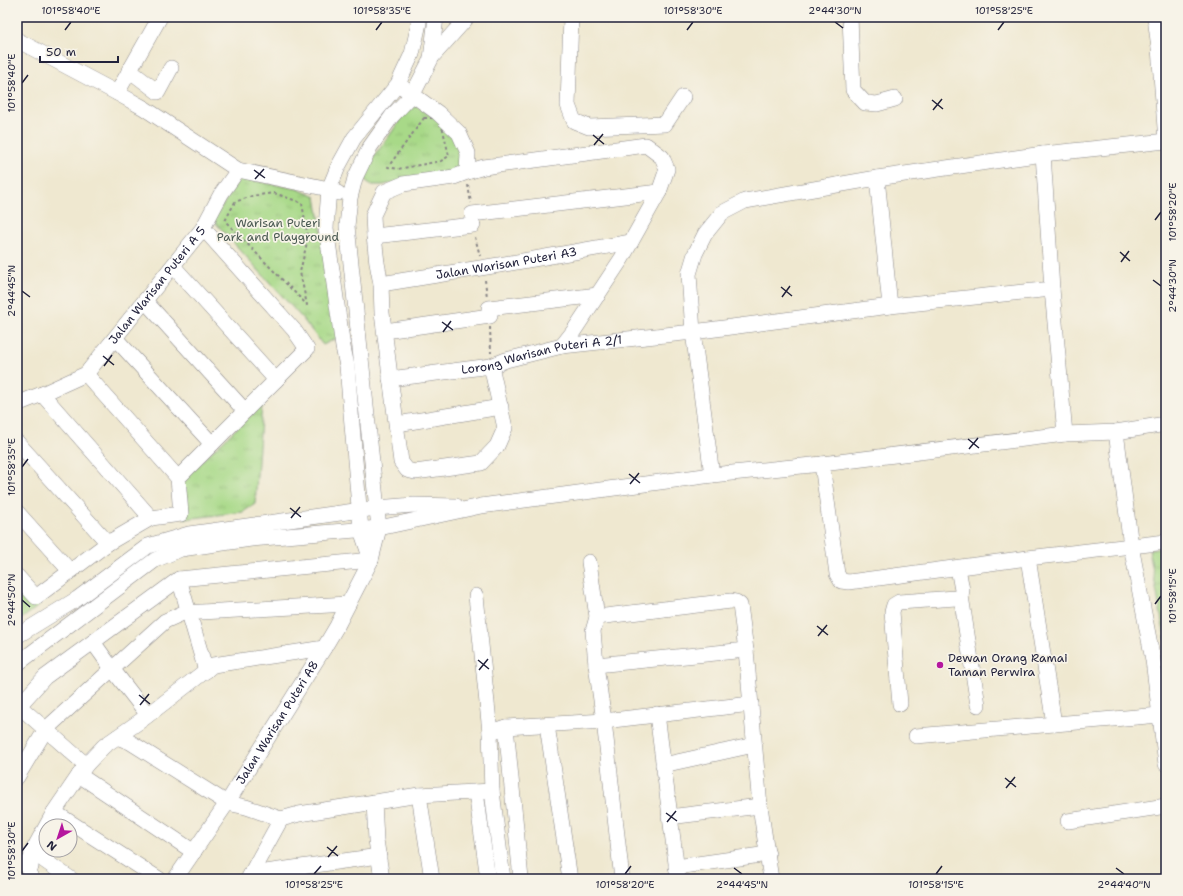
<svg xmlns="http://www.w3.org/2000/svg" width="1183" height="896" font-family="'Shantell Sans',sans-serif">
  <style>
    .park { fill: url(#park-tufts); stroke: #657e62 }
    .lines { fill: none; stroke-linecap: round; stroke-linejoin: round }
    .minor-casing { stroke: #888586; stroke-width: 16 }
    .path { stroke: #888586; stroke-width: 2; stroke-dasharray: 3 3; stroke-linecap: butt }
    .minor { stroke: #fff; stroke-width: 15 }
    .ticks { fill: none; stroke: #22223b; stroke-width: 1.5 }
    .poi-dot { fill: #b5179e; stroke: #f7f3e8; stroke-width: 1.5 }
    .labels { text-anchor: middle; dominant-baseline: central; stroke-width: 3.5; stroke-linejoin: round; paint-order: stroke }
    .park-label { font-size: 12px; fill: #4a5952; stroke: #f7f3e8 }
    .street-label { font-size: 12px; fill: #22223b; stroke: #f7f3e8 }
    .poi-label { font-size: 12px; fill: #22223b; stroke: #f7f3e8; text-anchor: start }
    .neatline { fill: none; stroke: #22223b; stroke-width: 1.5 }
    .ticks-label { font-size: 10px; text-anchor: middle; fill: #22223b }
  </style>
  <defs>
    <pattern id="park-tufts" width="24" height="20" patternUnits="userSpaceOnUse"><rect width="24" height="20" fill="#a8d988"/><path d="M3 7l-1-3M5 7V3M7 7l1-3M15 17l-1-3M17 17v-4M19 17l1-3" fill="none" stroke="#90ba76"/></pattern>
  </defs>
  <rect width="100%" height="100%" fill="#f7f3e8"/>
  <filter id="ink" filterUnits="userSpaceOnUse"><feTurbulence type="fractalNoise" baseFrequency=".025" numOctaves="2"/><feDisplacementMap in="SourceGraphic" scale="8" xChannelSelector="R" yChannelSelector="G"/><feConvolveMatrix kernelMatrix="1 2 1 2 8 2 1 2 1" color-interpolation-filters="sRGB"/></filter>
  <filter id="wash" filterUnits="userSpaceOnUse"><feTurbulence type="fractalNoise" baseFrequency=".012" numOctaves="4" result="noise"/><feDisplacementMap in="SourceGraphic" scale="16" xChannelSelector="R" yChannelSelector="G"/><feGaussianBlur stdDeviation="0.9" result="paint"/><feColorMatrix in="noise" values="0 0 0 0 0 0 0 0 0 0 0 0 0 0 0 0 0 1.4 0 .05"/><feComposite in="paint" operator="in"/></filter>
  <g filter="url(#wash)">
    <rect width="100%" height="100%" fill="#efe8d0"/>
    <g class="park">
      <polygon points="416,106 455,131 463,152 460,170 383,185 372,185 366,181 365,176 370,162 392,132 402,116"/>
      <polygon points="240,178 297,189 316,197 339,337 323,345 302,318 213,220"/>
      <polygon points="262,405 255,504 243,512 185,519 183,478"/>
      <polygon points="1166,548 1166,643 1149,550"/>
      <polygon points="17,581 40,605 17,622"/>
    </g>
  </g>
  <g filter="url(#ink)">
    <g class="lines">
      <defs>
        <g id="minor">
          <polyline points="571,17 568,105 574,121 589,127 665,124 683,97"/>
          <polyline points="850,17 853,90 865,103 877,104 895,99"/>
          <polyline points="1155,17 1159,48 1166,141"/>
          <polyline points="17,40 117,93 144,108 238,170 329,189 338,193"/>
          <polyline points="431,58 465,20"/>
          <polyline points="129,70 158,92 171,68"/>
          <polyline points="405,89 438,113 459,133 468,153 467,172"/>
          <polyline points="117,93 160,17"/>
          <polyline points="1043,154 1052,289 1065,434"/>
          <polyline points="877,178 890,306"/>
          <polyline points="472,214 659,192"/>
          <polyline points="374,236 473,225"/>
          <polyline points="173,266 276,380"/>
          <path id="s1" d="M 381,284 L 499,265 L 631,242"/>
          <polyline points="145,301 245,411"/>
          <polyline points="489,308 598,295"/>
          <polyline points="385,331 490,316"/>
          <polyline points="115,338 212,444"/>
          <polyline points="491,366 505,428 497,446 481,463 415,472 407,470 401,462 382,313 381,284 377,263 374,236 373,215 384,192 403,184 454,177 467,172 484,167 646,145 662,157 667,169 659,192 622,258 573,332 562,346"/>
          <polyline points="86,374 178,478"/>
          <path id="s2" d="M 390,379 L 491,366 L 506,360 L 562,346 L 693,332 L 890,306 L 1052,289"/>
          <polyline points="42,394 151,518"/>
          <path id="s3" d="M 17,404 L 42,394 L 86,374 L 203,228 L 221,194 L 238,170"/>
          <polyline points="397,424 501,407"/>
          <polyline points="1116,432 1131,546 1153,660 1166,764"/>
          <polyline points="17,442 108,543"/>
          <polyline points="822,464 837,574 841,581 849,582 1028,558 1166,542"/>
          <polyline points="712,475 693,332 689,274 695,254 705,234 722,213 745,201 877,178 1043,154 1166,141"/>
          <polyline points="17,512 70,571"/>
          <polyline points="1028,558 1054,724"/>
          <polyline points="371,560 361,530 347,366 343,347 326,228 329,189 338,167 354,138 398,84 412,54 419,23 419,17"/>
          <polyline points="589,562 597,617 593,631 596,665 604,721 622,879"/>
          <polyline points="17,576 36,597 108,543 151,518 181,514 178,478 307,349 294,330 203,228"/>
          <polyline points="179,579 206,671"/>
          <polyline points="476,596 490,732 492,791 503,879"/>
          <polyline points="961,596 978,705"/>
          <polyline points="597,617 731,601 736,602 740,605 746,650 760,806 771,879"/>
          <polyline points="17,636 77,599 148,546 189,534 376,508 414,505 456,506"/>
          <polyline points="93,642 113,670 148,715"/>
          <polyline points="17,664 155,560 181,549 251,539 379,528 481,506 712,475 822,464 1065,434 1116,432 1166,424"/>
          <polyline points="596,665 746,650"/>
          <polyline points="900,704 892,612 894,605 899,602 956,598 961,596 962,590 958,568"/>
          <polyline points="19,706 86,765"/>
          <polyline points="17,708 45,677 179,579 371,560"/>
          <polyline points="657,714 678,879"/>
          <polyline points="547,725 570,879"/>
          <polyline points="506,727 521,879"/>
          <polyline points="490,732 506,727 604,721 751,704"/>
          <polyline points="916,736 1160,715"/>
          <polyline points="117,737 130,742 227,803 246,807 281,819 299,814 419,795 492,791"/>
          <polyline points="663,765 754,745"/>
          <polyline points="79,775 194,852"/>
          <polyline points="17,777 46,729 165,621 183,613 348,604"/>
          <polyline points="476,792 488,879"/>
          <polyline points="419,795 432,879"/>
          <polyline points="374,802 376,840 382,879"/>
          <polyline points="54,812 159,879"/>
          <polyline points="669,817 760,806"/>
          <polyline points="1068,821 1166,806"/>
          <polyline points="32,852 71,879"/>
          <polyline points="17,862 31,867"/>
          <polyline points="676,867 768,854"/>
          <polyline points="251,874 379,856"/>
          <polyline points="29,879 32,852 54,812 86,765 104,746 143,719 213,665 324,648"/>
          <path id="s4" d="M 175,879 L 227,803 L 324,648 L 337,626 L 371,560 L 379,528 L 347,226 L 350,198 L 355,178 L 370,147 L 392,116 L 413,94 L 431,59 L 436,17"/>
          <polyline points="248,879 281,819"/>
        </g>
      </defs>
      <use href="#minor" class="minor-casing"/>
      <g class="path">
        <polygon points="424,118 436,118 443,130 449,156 441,161 398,169 388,167"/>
        <polyline points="468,185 471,203"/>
        <polygon points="274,193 302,203 308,238 300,272 307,305 225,221 235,202 252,196"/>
        <polyline points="475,237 480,256"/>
        <polyline points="485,280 487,297"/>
        <polyline points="490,327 491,353"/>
      </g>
      <use href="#minor" class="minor"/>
    </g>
  </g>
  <path class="ticks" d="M 835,22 L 843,28M 65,30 L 71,22M 376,30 L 382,22M 687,30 L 693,22M 998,30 L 1004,22M 22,83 L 28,75M 932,100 L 943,109M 933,110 L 942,99M 593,135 L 604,144M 594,145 L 603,134M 254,170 L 265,178M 255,179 L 264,169M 1155,220 L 1161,212M 1120,252 L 1130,261M 1121,262 L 1129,251M 1153,280 L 1161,286M 781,287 L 792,296M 22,291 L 30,297M 782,297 L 790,286M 442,322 L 453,330M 443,332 L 451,321M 103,356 L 114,365M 104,366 L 112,355M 968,439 L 979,448M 969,449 L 978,438M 22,467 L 28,459M 629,474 L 640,483M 630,484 L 639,473M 290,508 L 301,517M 291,518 L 300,507M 22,600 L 30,607M 1155,604 L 1161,596M 817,626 L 828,635M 818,636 L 827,625M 478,660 L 489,669M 479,670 L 488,659M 139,695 L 150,704M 140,705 L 149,694M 1005,778 L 1016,787M 1006,788 L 1015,777M 666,813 L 677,821M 667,822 L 676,811M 327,847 L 338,856M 22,851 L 28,843M 328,857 L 337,846M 734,868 L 742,874M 1116,868 L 1124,874M 314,874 L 321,866M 625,874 L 631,866M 936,874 L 942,866"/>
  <circle class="poi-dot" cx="940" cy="665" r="4"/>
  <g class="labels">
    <g class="park-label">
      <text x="278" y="223">Warisan Puteri<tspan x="278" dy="14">Park and Playground</tspan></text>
    </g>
    <g class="street-label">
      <text stroke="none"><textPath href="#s1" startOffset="127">Jalan Warisan Puteri A3</textPath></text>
      <text stroke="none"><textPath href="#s3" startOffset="189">Jalan Warisan Puteri A 5</textPath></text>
      <text stroke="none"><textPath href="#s2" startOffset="154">Lorong Warisan Puteri A 2/1</textPath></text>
      <text stroke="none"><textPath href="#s4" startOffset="187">Jalan Warisan Puteri A8</textPath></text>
    </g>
    <g class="poi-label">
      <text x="948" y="658">Dewan Orang Ramai<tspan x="948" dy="14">Taman Perwira</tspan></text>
    </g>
  </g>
  <rect width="1183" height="896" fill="none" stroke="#f7f3e8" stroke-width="44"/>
  <g transform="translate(58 838) rotate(219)"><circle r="19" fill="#f7f3e8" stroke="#a29fa3"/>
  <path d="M0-3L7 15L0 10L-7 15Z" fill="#b5179e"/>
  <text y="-6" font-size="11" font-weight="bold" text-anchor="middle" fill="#22223b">N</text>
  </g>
  <path d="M40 56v6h78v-6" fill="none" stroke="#22223b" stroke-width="2"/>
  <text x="46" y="56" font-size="12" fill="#22223b" stroke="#f7f3e8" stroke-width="3" paint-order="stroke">50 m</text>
  <rect x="22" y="22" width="1139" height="852" class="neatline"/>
  <g class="ticks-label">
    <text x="71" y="14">101°58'40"E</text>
    <text x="382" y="14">101°58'35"E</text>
    <text x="693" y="14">101°58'30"E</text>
    <text x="835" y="14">2°44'30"N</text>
    <text x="1004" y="14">101°58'25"E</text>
    <text transform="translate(11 83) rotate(-90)" y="4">101°58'40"E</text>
    <text transform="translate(1172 212) rotate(-90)" y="4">101°58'20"E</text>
    <text transform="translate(1172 286) rotate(-90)" y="4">2°44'30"N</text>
    <text transform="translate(11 291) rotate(-90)" y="4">2°44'45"N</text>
    <text transform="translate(11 467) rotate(-90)" y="4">101°58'35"E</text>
    <text transform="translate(1172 596) rotate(-90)" y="4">101°58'15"E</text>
    <text transform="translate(11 600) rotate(-90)" y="4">2°44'50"N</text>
    <text transform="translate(11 851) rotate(-90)" y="4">101°58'30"E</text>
    <text x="314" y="888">101°58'25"E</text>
    <text x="625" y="888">101°58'20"E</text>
    <text x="742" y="888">2°44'45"N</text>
    <text x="936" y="888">101°58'15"E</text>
    <text x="1124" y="888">2°44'40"N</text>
  </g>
</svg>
